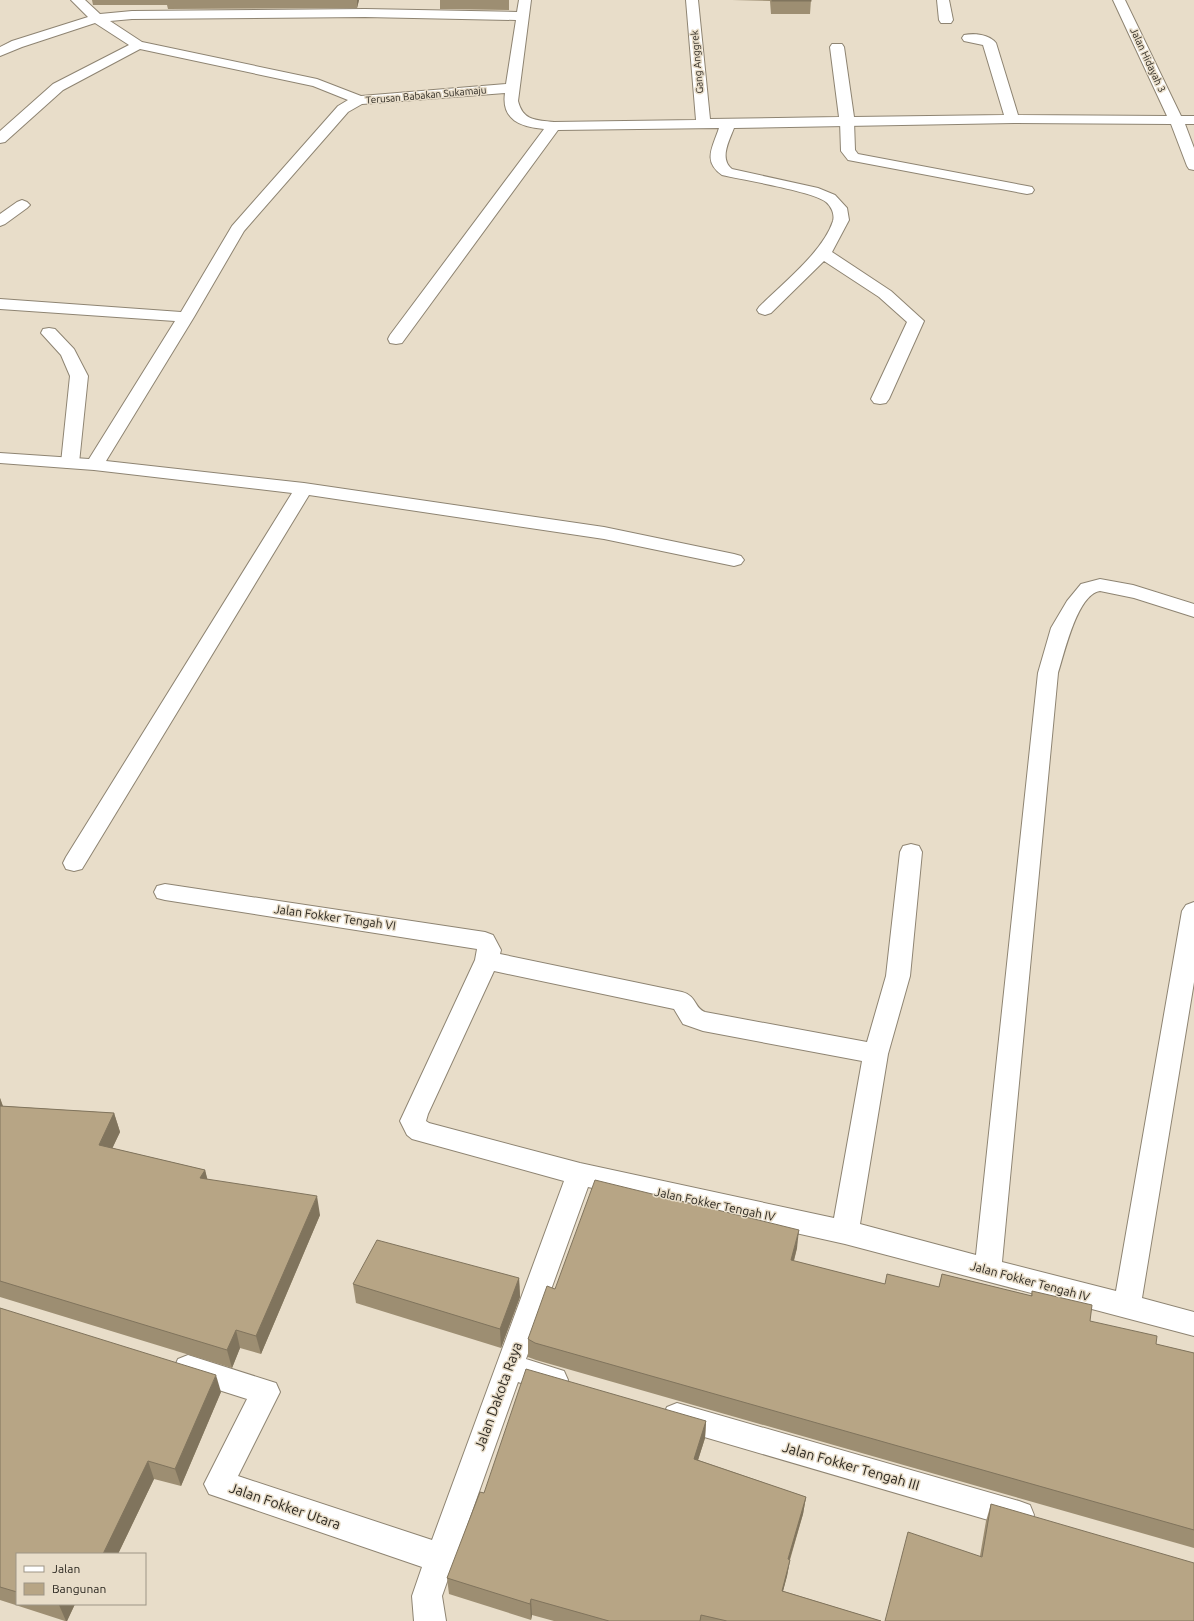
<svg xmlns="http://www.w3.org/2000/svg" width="1194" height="1621" font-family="Ubuntu,sans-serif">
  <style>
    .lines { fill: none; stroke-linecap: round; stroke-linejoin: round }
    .service-casing { stroke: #8e8472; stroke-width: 2 }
    .minor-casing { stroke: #8e8472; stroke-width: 2 }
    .service { fill: #fff; fill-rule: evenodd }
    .minor { fill: #fff; fill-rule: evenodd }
    .wall { fill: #9d8e72 }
    .shaded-wall { fill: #80745d }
    .building { fill: #b7a585; stroke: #80745d }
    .labels { text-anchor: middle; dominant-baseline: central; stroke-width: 3; stroke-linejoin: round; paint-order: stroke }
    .far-street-label { font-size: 10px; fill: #2c2821; stroke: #e8ddc9 }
    .street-label { font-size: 12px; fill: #2c2821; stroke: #e8ddc9 }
    .near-street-label { font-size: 14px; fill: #2c2821; stroke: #e8ddc9 }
  </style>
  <rect width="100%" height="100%" fill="#e8ddc9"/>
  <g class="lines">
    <defs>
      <g id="service">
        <polygon points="847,117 852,118 854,121 855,150 858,154 1027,186 1032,187 1034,190 1032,193 1027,194 848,160 841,151 840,121 842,118"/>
        <polygon points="49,328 55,329 74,349 88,376 79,463 76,467 70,468 64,467 61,463 70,376 61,355 41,333 43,329"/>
      </g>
      <g id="minor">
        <path d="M 71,0 L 85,0 L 100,14 L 132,11 L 365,9 L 517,12 L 519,0 L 531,0 L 518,101 C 523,121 536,120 554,122 L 696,120 L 686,0 L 698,0 L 710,119 L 839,117 L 830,47 L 832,44 L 842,44 L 844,47 L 854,117 L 1004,115 L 983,45 L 964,41 L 962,38 L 964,35 C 974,33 989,34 996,43 L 1018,115 L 1167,116 L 1113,0 L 1125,0 L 1181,116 L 1194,116 L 1194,124 L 1185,124 L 1194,148 L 1194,170 L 1189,169 L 1187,166 L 1171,124 L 1014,123 L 734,128 C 729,141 719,159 732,169 L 818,188 L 835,195 L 847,208 L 849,220 L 832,252 L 891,291 L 924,321 L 889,399 L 886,403 L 880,404 L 874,403 L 871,399 L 907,322 L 879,297 L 824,261 L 771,313 L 765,315 L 759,313 L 757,310 L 759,307 C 782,284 823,252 833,221 C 835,214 831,206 826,202 C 812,191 743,180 722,175 C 702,161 713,147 719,128 L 558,130 L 402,343 L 396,344 L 390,343 L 388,339 L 390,335 L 544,129 C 521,127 501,120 505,93 L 362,104 L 348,112 L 244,231 L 194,317 L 106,461 L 304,483 L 604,527 L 734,554 L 741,556 L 744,560 L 741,564 L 734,566 L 604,539 L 309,495 L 82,869 L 74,871 L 66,869 L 63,863 L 66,857 L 292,493 L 94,470 L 0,463 L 0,453 L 89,459 L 175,321 L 0,309 L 0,299 L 181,312 L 232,226 L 338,106 L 348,100 L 313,86 L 140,49 L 63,90 L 5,142 L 0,143 L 0,131 L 53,84 L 129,45 L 95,23 L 22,47 L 0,56 L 0,47 L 12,41 L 88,17 ZM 365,17 L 516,20 L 506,84 L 361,96 L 317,79 L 142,42 L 110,21 L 132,19 Z"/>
        <polygon points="937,0 949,0 953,20 951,23 941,23 939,20"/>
        <polygon points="22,200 27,202 30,205 27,208 5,224 0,226 0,214 17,202"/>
        <path d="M 1100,579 L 1133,585 L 1194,604 L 1194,617 L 1134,598 L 1100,591 C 1077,594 1064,655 1058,673 L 1002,1262 L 1116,1291 L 1182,911 L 1186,905 L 1194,902 L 1194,982 L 1142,1298 L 1194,1312 L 1194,1336 L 845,1244 L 588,1187 L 526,1359 L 564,1371 L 568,1380 L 564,1389 L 554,1393 L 518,1382 L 442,1596 L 446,1621 L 414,1621 L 412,1596 L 422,1567 L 209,1494 L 204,1484 L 247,1399 L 178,1377 L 174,1368 L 178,1359 L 188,1355 L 276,1383 L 280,1392 L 238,1476 L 432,1540 L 564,1181 L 412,1139 L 407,1135 L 400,1121 L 475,960 L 477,949 L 165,900 L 157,898 L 154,892 L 157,886 L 165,884 L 485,932 L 493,935 L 501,950 L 500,954 L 682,992 C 697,996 694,1008 705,1012 L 867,1042 L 886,976 L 900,852 L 903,846 L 911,844 L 919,846 L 922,852 L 910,976 L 888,1054 L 860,1224 L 976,1255 L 1038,673 L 1051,628 L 1067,601 L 1081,584 ZM 494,971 L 674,1009 L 683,1024 L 703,1031 L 862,1061 L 834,1218 L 580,1163 L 429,1123 L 426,1121 L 428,1114 Z"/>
        <polygon points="677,1403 1019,1501 1030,1505 1034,1515 1030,1525 1019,1529 677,1429 667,1425 663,1416 667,1407"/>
      </g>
    </defs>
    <use href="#service" class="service-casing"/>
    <use href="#minor" class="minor-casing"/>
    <use href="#service" class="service"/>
    <use href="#minor" class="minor"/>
  </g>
  <g class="wall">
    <polygon points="92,0 359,0 357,8 168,9 167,5 93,5"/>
    <polygon points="440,0 509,0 509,10 440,9"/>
    <polygon points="732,0 811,0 810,14 771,14 770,1"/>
    <polygon points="0,1098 3,1106 114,1113 120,1132 112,1148 205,1170 207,1179 320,1215 261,1354 240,1348 232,1368 0,1297"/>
    <polygon points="797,1248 794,1261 885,1284 939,1287 942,1274 1031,1296 1032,1291 1090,1321 1156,1344 1194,1353 1194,1548 536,1360 528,1357 528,1339 555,1289"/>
    <polygon points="519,1278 520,1297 501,1348 356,1303 353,1284"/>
    <polygon points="0,1308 221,1392 181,1486 154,1479 118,1554 17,1554 17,1604 75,1604 67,1621 65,1621 0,1600"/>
    <polygon points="706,1421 705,1438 698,1460 806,1497 803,1514 790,1560 787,1576 783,1591 881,1621 554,1621 532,1615 531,1620 449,1594 447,1578 484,1493"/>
    <polygon points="991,1504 1194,1621 980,1556 986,1521"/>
  </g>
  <g class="shaded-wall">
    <polygon points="357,0 359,0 357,8"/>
    <polygon points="0,1098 6,1116 0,1119"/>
    <polygon points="114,1113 120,1132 105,1164 99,1145"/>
    <polygon points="205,1170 210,1189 200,1178"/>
    <polygon points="317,1196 320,1215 261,1354 256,1336"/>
    <polygon points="799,1230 797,1248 789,1278 791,1260"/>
    <polygon points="519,1278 520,1297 501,1348 500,1329"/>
    <polygon points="236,1330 240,1348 232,1368 227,1350"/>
    <polygon points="216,1375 221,1392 181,1486 175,1469"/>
    <polygon points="706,1421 705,1438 693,1476 694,1459"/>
    <polygon points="148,1461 154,1479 118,1554 103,1554"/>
    <polygon points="806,1497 803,1514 785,1575 788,1559"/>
    <polygon points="790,1560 787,1576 779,1606 782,1591"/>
    <polygon points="531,1599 532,1615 531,1620 530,1604"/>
    <polygon points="60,1604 75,1604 67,1621 66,1621 59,1605"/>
  </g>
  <g class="building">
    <rect x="772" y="0" width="39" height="1"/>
    <polygon points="0,1106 114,1113 99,1145 205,1170 200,1178 317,1196 256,1336 236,1330 227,1350 0,1281"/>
    <polygon points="595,1180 799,1230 791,1260 885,1284 887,1274 939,1287 942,1274 1032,1296 1032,1291 1092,1305 1090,1321 1157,1336 1156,1344 1194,1353 1194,1530 535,1343 528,1339 547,1286 555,1289"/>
    <polygon points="377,1240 519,1278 500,1329 353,1284"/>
    <polygon points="0,1308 216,1375 175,1469 148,1461 103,1554 17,1554 17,1592 0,1587"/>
    <polygon points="526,1369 706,1421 694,1459 806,1497 788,1559 790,1560 782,1591 881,1621 727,1621 701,1615 700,1621 609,1621 531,1599 530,1604 447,1578 480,1492 484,1493"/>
    <polygon points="991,1504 1194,1563 1194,1621 885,1621 908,1532 982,1557"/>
  </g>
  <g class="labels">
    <g class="far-street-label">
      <text transform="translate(1148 60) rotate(65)">Jalan Hidayah 3</text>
      <text transform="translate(697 62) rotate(-95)">Gang Anggrek</text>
      <text transform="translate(426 95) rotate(-5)">Terusan Babakan Sukamaju</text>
    </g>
    <g class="street-label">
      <text transform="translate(335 917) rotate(8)">Jalan Fokker Tengah VI</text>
      <text transform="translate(715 1204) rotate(12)">Jalan Fokker Tengah IV</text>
      <text transform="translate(1030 1281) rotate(15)">Jalan Fokker Tengah IV</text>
    </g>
    <g class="near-street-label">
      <text transform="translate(498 1396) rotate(-70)">Jalan Dakota Raya</text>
      <text transform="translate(851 1466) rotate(16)">Jalan Fokker Tengah III</text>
      <text transform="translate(285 1506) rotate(19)">Jalan Fokker Utara</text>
    </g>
  </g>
  <rect x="16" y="1553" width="130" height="52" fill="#e8ddc9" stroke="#9d9586"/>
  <rect x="24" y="1566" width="20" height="6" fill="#ffffff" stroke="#9d9586"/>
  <text x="52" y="1573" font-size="12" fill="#2c2821">Jalan</text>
  <rect x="24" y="1583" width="20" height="12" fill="#b7a585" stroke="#9d9586"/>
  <text x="52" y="1593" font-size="12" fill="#2c2821">Bangunan</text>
</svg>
